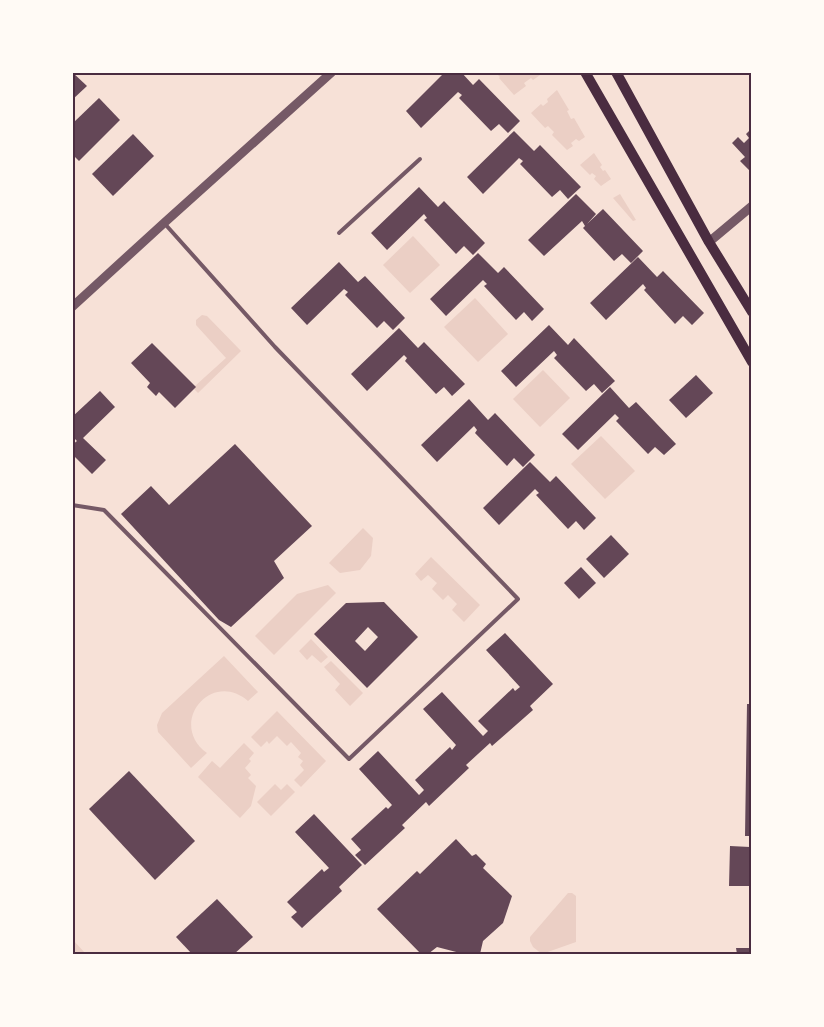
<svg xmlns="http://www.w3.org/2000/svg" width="824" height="1027" font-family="Merriweather,serif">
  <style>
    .green { fill: #ebcfc5 }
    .building { fill: #644757; fill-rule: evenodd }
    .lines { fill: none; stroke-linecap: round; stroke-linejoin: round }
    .service { stroke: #755966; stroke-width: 4 }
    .tertiary { stroke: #755966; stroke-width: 9 }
    .secondary { stroke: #4a2c40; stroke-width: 10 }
    .neatline { fill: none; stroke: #4a2c40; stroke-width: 2 }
  </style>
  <rect width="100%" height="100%" fill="#f7e1d7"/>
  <g class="green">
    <polygon points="496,73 543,73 533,80 531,78 524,83 526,86 514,95 499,78 500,77"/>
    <polygon points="557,90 569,110 567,111 571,119 574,118 585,137 579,141 576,139 571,143 573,146 567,150 552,135 554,132 548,126 545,128 531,113 541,104 543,106 548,102 547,99"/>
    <polygon points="594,153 602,165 600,167 603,171 605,170 611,179 601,186 594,179 596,176 592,173 590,175 580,165"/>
    <polygon points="620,194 636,220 633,221 613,198"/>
    <polygon points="413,236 440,265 410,293 383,265"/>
    <polygon points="475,298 508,334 478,362 444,327"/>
    <polygon points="202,315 207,316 241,351 198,393 194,389 195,386 226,358 196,325 196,320"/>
    <polygon points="543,370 570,398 540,427 513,399"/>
    <polygon points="601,436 635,471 605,499 571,464"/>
    <polygon points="363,528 373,538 371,556 360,570 340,573 329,563"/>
    <polygon points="431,557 480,605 464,622 452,610 457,604 448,595 443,600 432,589 437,583 428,575 421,581 415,574"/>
    <polygon points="328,585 336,593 274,655 255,636 297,594"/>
    <polygon points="311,639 328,657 321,663 312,655 307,660 299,651"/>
    <path d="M 224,656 L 258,692 L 248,701 C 211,669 167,724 207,753 L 191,768 L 158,732 L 157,725 L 162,713 Z"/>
    <polygon points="331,661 363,693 350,706 335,690 340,684 324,667"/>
    <polygon points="277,711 326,761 301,787 294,780 304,770 300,765 303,761 298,757 301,753 291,742 287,746 277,736 269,744 267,741 261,747 251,737"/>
    <polygon points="244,743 254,753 249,759 251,761 245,768 251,775 248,778 256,786 251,806 240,818 198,777 212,761 220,768"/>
    <polygon points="275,784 281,790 287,784 295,792 271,816 257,802"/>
    <polygon points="568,893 572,893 576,896 576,942 542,954 533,947 530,941 530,937"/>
    <polygon points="72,940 73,940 86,954 73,954"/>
  </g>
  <g class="building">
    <polygon points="72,72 87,86 72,100"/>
    <polygon points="445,72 461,72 473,85 479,79 520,121 508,133 499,124 491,131 459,98 462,95 458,92 421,128 406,111"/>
    <polygon points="99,98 120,120 79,161 72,154 72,124"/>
    <polygon points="752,128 752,173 740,161 745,157 732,143 738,137 744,143 749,138 746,134"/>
    <polygon points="514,131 534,151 540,145 581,187 568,199 560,190 552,197 520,164 523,161 519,158 483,194 467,177"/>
    <polygon points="133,134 154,156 113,196 92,174"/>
    <polygon points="419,187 438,207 444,201 485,243 473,255 464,246 456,254 424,220 427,218 424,214 387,250 371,233"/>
    <polygon points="576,194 596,214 587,224 603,209 643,251 631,263 622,254 614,261 583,228 585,226 582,221 544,256 528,240"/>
    <polygon points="478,253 498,273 504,267 544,309 532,321 524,312 516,320 484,286 487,284 483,280 446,316 430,299"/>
    <polygon points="638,257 657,277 663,271 704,313 692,325 683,316 675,324 644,290 646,288 643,284 606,320 590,303"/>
    <polygon points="339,262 358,282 365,276 405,318 393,330 384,321 377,328 345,295 348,292 344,289 307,325 291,308"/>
    <polygon points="549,325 568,345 574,338 615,381 602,393 594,384 586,391 554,358 557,355 554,351 516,387 501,371"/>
    <polygon points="399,328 418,348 424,342 465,384 452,396 444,387 436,394 405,361 407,358 404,355 367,391 351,374"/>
    <polygon points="152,343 196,387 175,408 159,392 156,396 147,387 150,383 131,363"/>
    <polygon points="696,375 713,393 686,418 669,400"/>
    <polygon points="610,387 629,408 636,402 676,444 664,455 655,447 648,454 616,421 619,418 615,414 578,450 562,434"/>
    <polygon points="100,391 115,407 83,438 106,460 92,474 72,454 72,445 77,441 72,436 72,417"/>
    <polygon points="469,399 488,420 495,413 535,455 523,467 514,458 507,466 475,433 477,430 474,426 437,462 421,445"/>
    <polygon points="235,444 312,526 274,561 284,578 231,627 219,620 121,514 151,486 169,505"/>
    <polygon points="530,462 550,482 556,476 596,518 584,530 576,521 568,529 536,495 539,493 535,489 499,525 483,508"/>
    <polygon points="611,535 629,554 604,578 586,559"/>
    <polygon points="581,567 596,583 579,599 564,583"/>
    <path d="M 384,602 L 418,637 L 367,688 L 314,634 L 346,603 ZM 368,627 L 378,637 L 365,651 L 355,641 Z"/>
    <polygon points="505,633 553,684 530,706 533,710 492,746 490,743 466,765 469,768 429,806 426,802 402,825 405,828 365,865 355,855 361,850 351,839 386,807 388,809 392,805 359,769 378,751 419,795 424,790 415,780 450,747 452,750 456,745 423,709 442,692 483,736 488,731 478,721 513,688 515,691 520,687 486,650"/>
    <polygon points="747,704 752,704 752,886 729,886 730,846 750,847 750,836 745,836"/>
    <polygon points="129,771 195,841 155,880 89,809"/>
    <polygon points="314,814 362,865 339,887 342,891 302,928 291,917 297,912 287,902 322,869 324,872 329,868 295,832"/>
    <polygon points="456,839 472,856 476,854 486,864 483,868 512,896 503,923 483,941 480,954 464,954 437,947 428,954 421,954 377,909 417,871 420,874"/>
    <polygon points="217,899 253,937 234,954 192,954 176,937"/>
    <polygon points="736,948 752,948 752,954 737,954"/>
  </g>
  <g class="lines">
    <g class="service">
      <polyline points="339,233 420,159"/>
      <polyline points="72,505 104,510 349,759 518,599 275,347 165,224"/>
    </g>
    <g class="tertiary">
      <polyline points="709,242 752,206"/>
      <polyline points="72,307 164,223 332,72"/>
    </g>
    <g class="secondary">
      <polyline points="585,72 752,362"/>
      <polyline points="616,72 709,242 752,312"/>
    </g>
  </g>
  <rect width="824" height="1027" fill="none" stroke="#fffaf5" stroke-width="148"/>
  <rect x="74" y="74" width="676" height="879" class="neatline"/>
</svg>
